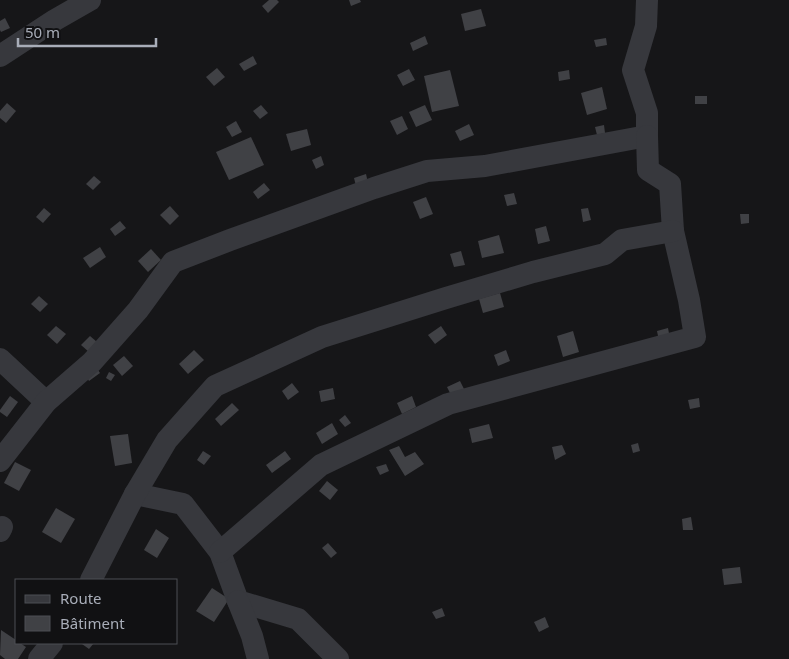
<svg xmlns="http://www.w3.org/2000/svg" width="789" height="659" font-family="'Noto Sans',sans-serif">
  <style>
    .building { fill: #404145 }
    .lines { fill: none; stroke-linecap: round; stroke-linejoin: round }
    .minor { stroke: #37383d; stroke-width: 22 }
  </style>
  <rect width="100%" height="100%" fill="#161618"/>
  <g class="building">
    <polygon points="269,0 277,0 279,2 268,13 262,6"/>
    <polygon points="349,0 360,0 361,2 351,6"/>
    <polygon points="481,9 486,26 465,31 461,14"/>
    <polygon points="5,18 10,28 1,32 0,30 0,21"/>
    <polygon points="425,36 428,44 413,51 410,43"/>
    <polygon points="606,38 607,45 596,47 594,40"/>
    <polygon points="253,56 257,64 244,71 239,64"/>
    <polygon points="217,68 225,77 214,86 206,77"/>
    <polygon points="409,69 415,80 403,86 397,75"/>
    <polygon points="450,70 459,106 432,112 424,76"/>
    <polygon points="569,70 570,79 559,81 558,72"/>
    <polygon points="602,87 607,109 587,115 581,93"/>
    <rect x="695" y="96" width="12" height="8"/>
    <polygon points="7,103 16,111 6,123 0,118 0,111"/>
    <polygon points="261,105 268,113 260,119 253,111"/>
    <polygon points="425,105 432,120 416,127 409,112"/>
    <polygon points="402,116 408,129 397,135 390,121"/>
    <polygon points="236,121 242,132 232,137 226,127"/>
    <polygon points="469,124 474,135 460,141 455,131"/>
    <polygon points="604,125 605,133 597,135 595,127"/>
    <polygon points="307,129 311,145 291,151 286,134"/>
    <polygon points="251,137 264,165 229,180 216,152"/>
    <polygon points="321,156 324,165 316,169 312,160"/>
    <polygon points="366,174 368,183 356,186 354,178"/>
    <polygon points="94,176 101,182 93,190 86,184"/>
    <polygon points="264,183 270,190 258,199 253,192"/>
    <polygon points="514,193 517,204 507,206 504,195"/>
    <polygon points="426,197 433,214 420,219 413,202"/>
    <polygon points="170,206 179,216 170,225 160,215"/>
    <polygon points="44,208 51,214 43,223 36,217"/>
    <polygon points="588,208 591,220 583,222 581,209"/>
    <polygon points="740,214 749,214 749,223 741,224"/>
    <polygon points="120,221 126,228 115,236 110,229"/>
    <polygon points="546,226 550,241 538,244 535,229"/>
    <polygon points="499,235 504,253 482,258 478,241"/>
    <polygon points="100,247 106,257 90,268 83,258"/>
    <polygon points="151,249 161,260 148,272 138,261"/>
    <polygon points="461,251 465,265 454,267 450,254"/>
    <polygon points="500,293 504,307 483,313 479,299"/>
    <polygon points="39,296 48,304 40,312 31,304"/>
    <polygon points="56,326 66,334 57,344 47,335"/>
    <polygon points="441,326 447,335 435,344 428,335"/>
    <polygon points="668,328 670,339 659,341 657,331"/>
    <polygon points="573,331 579,352 563,357 557,336"/>
    <polygon points="90,336 97,342 89,352 81,345"/>
    <polygon points="194,350 204,360 188,374 179,364"/>
    <polygon points="506,350 510,361 498,366 494,355"/>
    <polygon points="124,356 133,366 122,376 113,365"/>
    <polygon points="96,367 100,373 89,381 85,374"/>
    <polygon points="109,372 115,375 111,381 106,378"/>
    <polygon points="460,381 464,389 451,395 447,387"/>
    <polygon points="292,383 299,392 288,400 282,391"/>
    <polygon points="333,388 335,399 321,402 319,391"/>
    <polygon points="10,396 18,402 7,417 0,412 0,410"/>
    <polygon points="412,396 416,407 402,414 397,403"/>
    <polygon points="699,398 700,407 690,409 688,400"/>
    <polygon points="232,403 239,410 221,426 215,419"/>
    <polygon points="345,415 351,423 345,427 339,420"/>
    <polygon points="332,423 338,434 322,444 316,433"/>
    <polygon points="489,424 493,438 472,443 469,429"/>
    <polygon points="128,434 132,463 115,466 110,436"/>
    <polygon points="638,443 640,451 633,453 631,445"/>
    <polygon points="562,445 566,454 555,460 552,447"/>
    <polygon points="399,446 405,457 415,452 424,464 405,476 389,450"/>
    <polygon points="203,451 211,456 204,465 197,460"/>
    <polygon points="285,451 291,459 272,473 266,465"/>
    <polygon points="15,462 31,470 19,491 4,483"/>
    <polygon points="386,464 389,471 380,475 376,467"/>
    <polygon points="327,481 338,490 330,500 319,491"/>
    <polygon points="56,508 75,519 61,543 42,532"/>
    <polygon points="691,517 693,530 683,530 682,519"/>
    <polygon points="156,529 169,538 157,558 144,550"/>
    <polygon points="328,543 337,553 331,558 322,548"/>
    <polygon points="740,567 742,583 724,585 722,569"/>
    <polygon points="212,588 229,599 214,622 196,611"/>
    <polygon points="442,608 445,616 436,619 432,612"/>
    <polygon points="545,617 549,627 539,632 534,622"/>
    <polygon points="1,630 16,640 16,643 20,643 26,647 18,659 5,659 0,655"/>
    <polygon points="83,643 94,643 89,649 82,644"/>
  </g>
  <g class="lines">
    <g class="minor">
      <polyline points="0,56 55,20 90,0"/>
      <polyline points="0,359 46,402"/>
      <polyline points="0,461 46,402 92,362 138,310 173,262 230,240 374,188 427,171 485,166 647,136 647,113 633,70 646,26 647,0"/>
      <polyline points="135,494 183,504 220,552 238,601 298,619 338,659"/>
      <polyline points="0,531 2,527"/>
      <polyline points="220,552 321,465 448,404 695,337 689,300 673,231 670,184 648,170 647,136"/>
      <polyline points="91,580 135,494 167,440 215,386 322,337 446,298 533,272 605,254 622,240 673,231"/>
      <polyline points="238,601 252,636 258,659"/>
      <polyline points="39,659 52,643"/>
    </g>
  </g>
  <rect x="15" y="579" width="162" height="65" fill="#111113" stroke="#4d4f55"/>
  <rect x="25" y="595" width="25" height="8" fill="#37383d" stroke="#4d4f55"/>
  <text x="60" y="604" font-size="15" fill="#a8adb8">Route</text>
  <rect x="25" y="616" width="25" height="15" fill="#404145" stroke="#4d4f55"/>
  <text x="60" y="629" font-size="15" fill="#a8adb8">Bâtiment</text>
  <path d="M18 38v8h138v-8" fill="none" stroke="#a8adb8" stroke-width="2.5"/>
  <text x="25" y="38" font-size="15" fill="#a8adb8" stroke="#111113" stroke-width="4" paint-order="stroke">50 m</text>
</svg>
